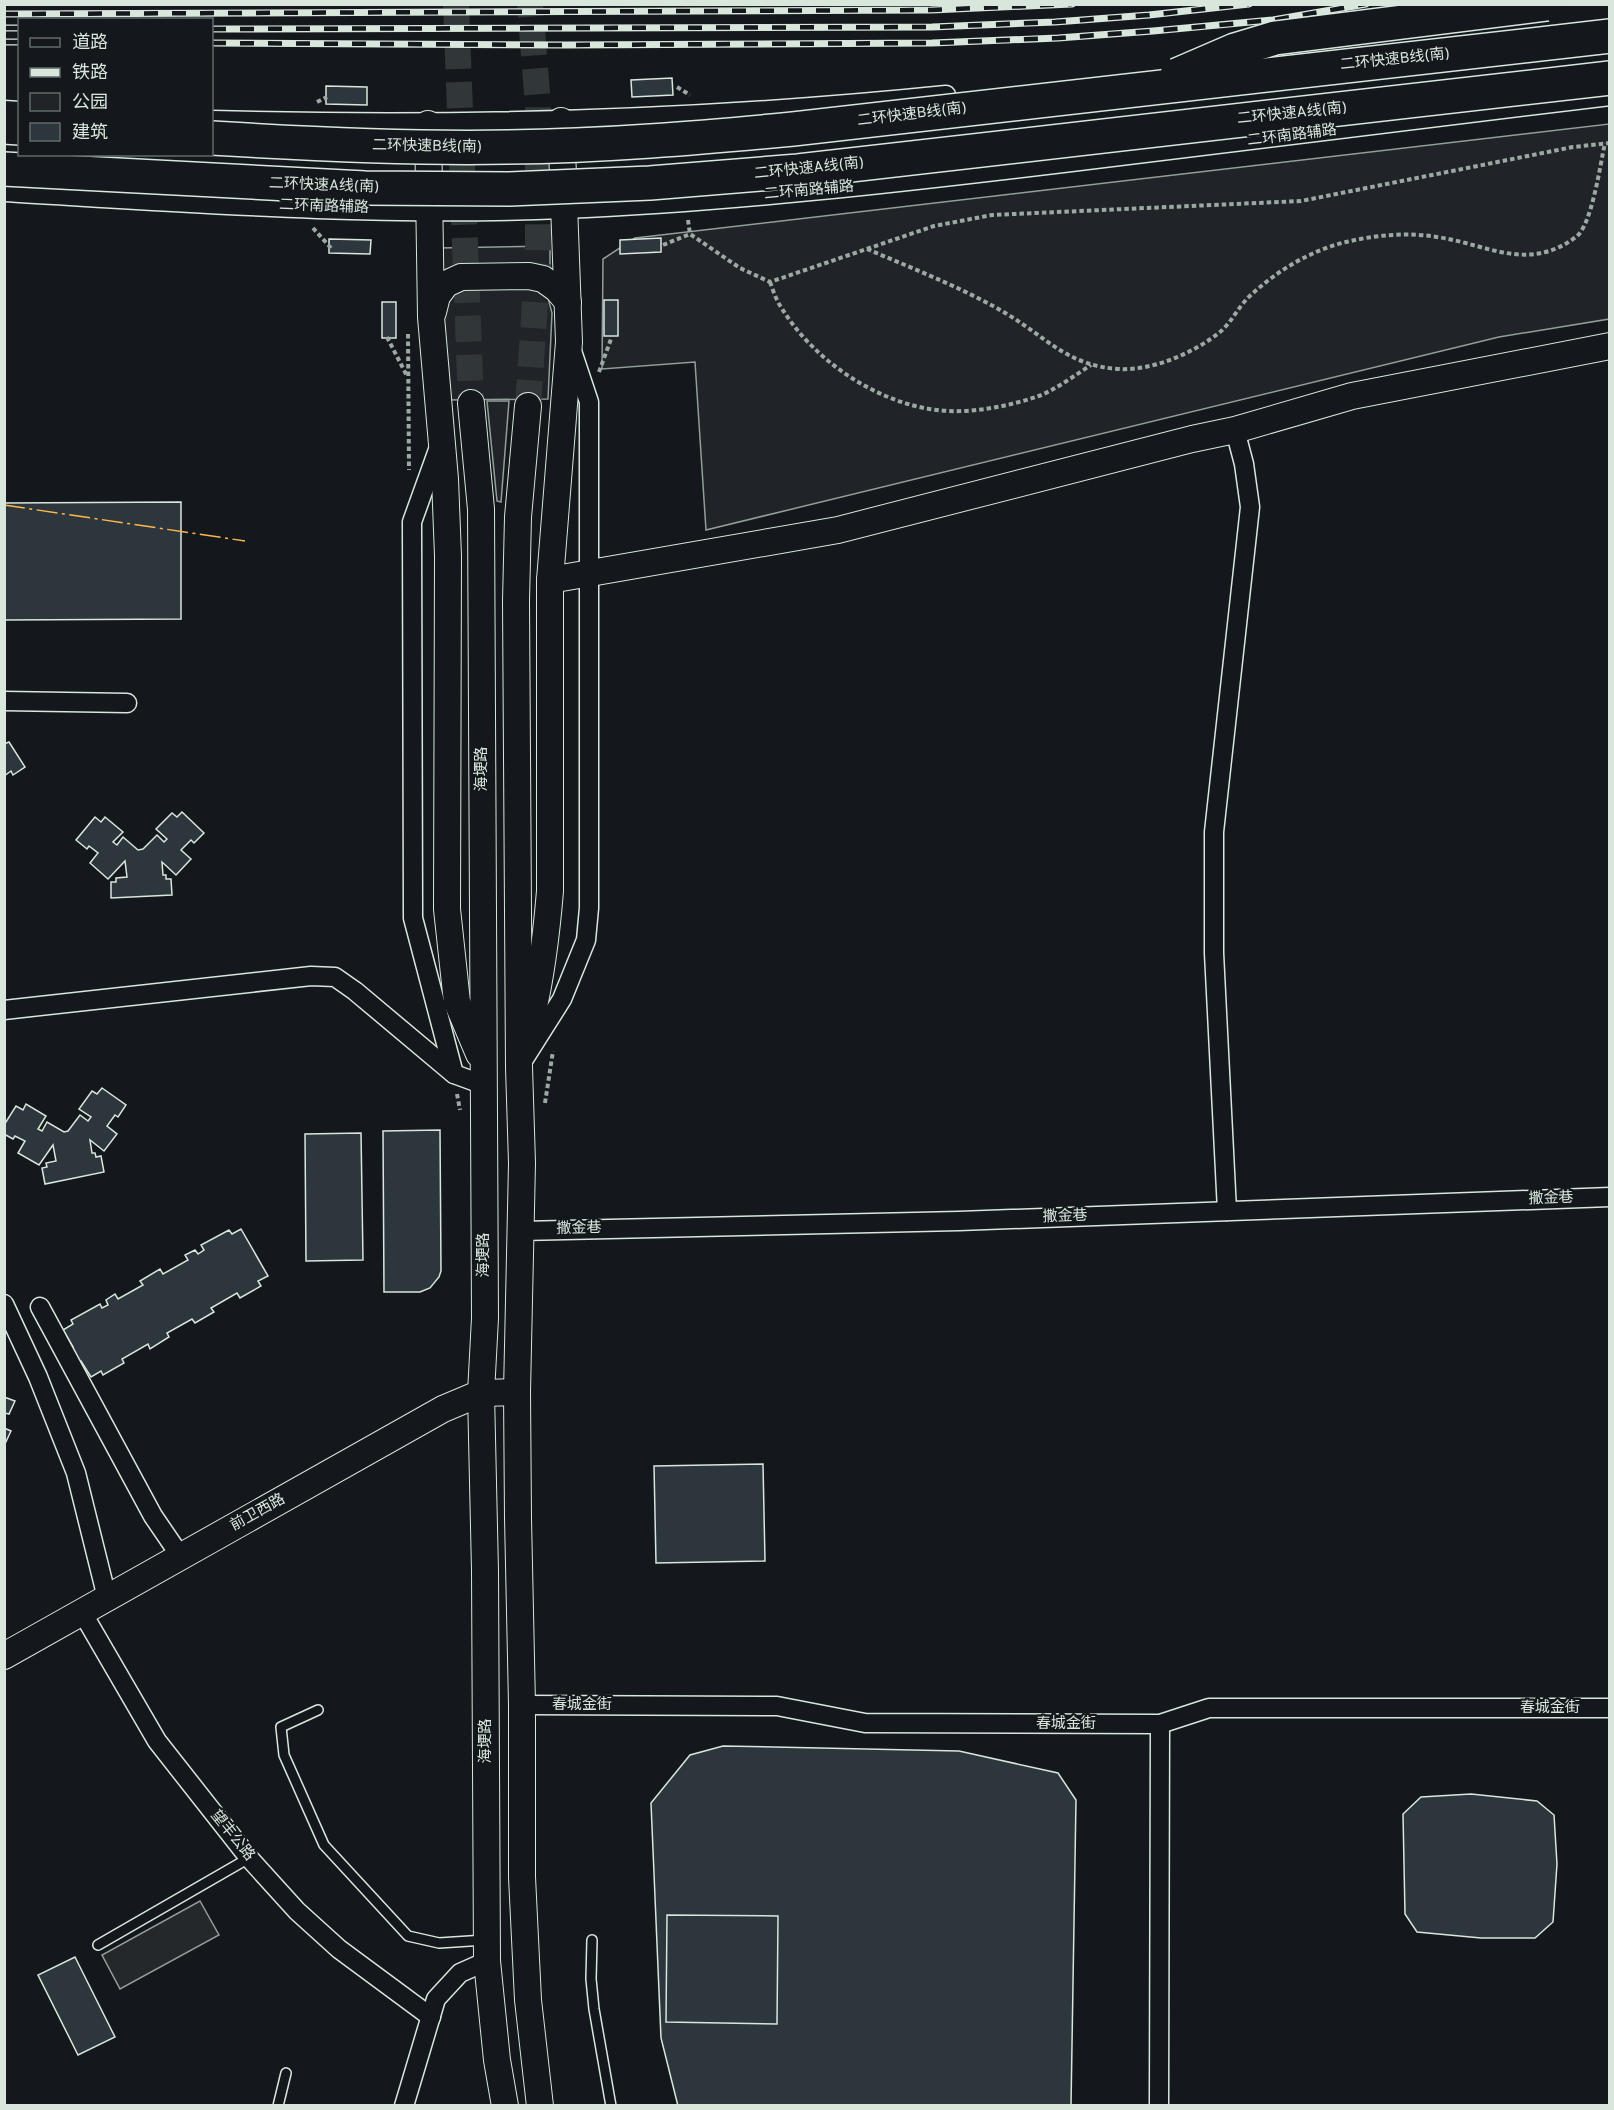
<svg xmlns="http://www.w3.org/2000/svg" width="1614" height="2110" font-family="Overpass,'Noto Sans SC',sans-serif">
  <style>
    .green { fill: #202428; stroke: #939e99; stroke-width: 1.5 }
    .parking { fill: #24282b; stroke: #939e99; stroke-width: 1.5 }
    .building { fill: #2c363c; stroke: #d8e6dc; stroke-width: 1.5 }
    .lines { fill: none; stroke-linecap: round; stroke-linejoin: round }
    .secondary-tunnel { stroke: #313739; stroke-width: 26; stroke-dasharray: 26 13; stroke-linecap: butt }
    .lane-casing { stroke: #d8e6dc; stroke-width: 12 }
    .street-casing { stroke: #d8e6dc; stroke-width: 21 }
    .secondary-casing { stroke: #d8e6dc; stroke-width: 28 }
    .highway-casing { stroke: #d8e6dc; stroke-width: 36 }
    .path { stroke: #9da8a2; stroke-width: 4; stroke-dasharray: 4.5 3; stroke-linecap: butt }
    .lane { stroke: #14181c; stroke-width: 9 }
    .street { stroke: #14181c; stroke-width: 18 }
    .secondary { stroke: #14181c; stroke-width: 26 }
    .highway { stroke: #14181c; stroke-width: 33 }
    .rail-casing { stroke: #d8e6dc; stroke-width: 7 }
    .rail { stroke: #14181c; stroke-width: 4.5; stroke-dasharray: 14; stroke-linecap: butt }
    .highway-bridge-casing { stroke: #d8e6dc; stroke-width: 36; stroke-linecap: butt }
    .highway-bridge { stroke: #14181c; stroke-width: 33 }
    .power { stroke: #ffb74d; stroke-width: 1.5; stroke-dasharray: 21 4.5 3 4.5; stroke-linecap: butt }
    .labels { text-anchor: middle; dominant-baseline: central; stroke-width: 4.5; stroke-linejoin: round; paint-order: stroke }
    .street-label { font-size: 15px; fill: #d8e6dc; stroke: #14181c }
  </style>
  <rect width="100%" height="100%" fill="#14181c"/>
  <g class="green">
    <polygon points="1609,124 1609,319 1499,337 706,530 695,362 602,369 603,259 635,238"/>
    <polygon points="550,246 550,273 444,276 437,248"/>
    <polygon points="535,287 548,298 552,313 548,399 445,400 442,306 456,288"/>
    <polygon points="487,401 509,401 501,502 497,501"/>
  </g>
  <polygon class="parking" points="200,1901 219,1935 120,1989 102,1955"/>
  <g class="building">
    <polygon points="672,78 673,95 632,97 631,80"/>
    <polygon points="326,86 367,87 367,105 326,104"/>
    <polygon points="661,238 661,252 620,254 620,240"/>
    <polygon points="329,239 371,240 370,254 329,253"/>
    <rect x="604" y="300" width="14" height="36"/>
    <rect x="382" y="302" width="14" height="36"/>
    <polygon points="181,502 181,619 4,620 4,503"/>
    <polygon points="9,742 25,767 13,775 11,771 4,776 4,744"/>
    <polygon points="182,812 204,833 194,843 191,840 181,850 191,859 176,875 162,862 163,875 166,875 166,879 171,879 172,895 111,898 111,882 116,882 116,878 127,877 125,861 108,879 90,863 98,853 89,846 87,849 76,840 95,817 101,822 105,817 123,832 113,842 117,845 123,837 138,850 143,849 157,835 164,842 167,839 156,829 172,813 177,817"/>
    <polygon points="102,1088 126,1105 118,1117 115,1115 107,1126 117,1134 104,1151 90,1140 92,1153 95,1153 96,1157 101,1156 104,1172 45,1184 42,1168 47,1167 46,1163 56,1161 53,1145 39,1165 18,1153 25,1141 15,1136 13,1139 4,1134 4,1125 16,1106 23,1110 26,1104 46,1116 38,1129 42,1131 47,1122 64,1132 68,1131 80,1115 88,1121 91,1117 79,1109 92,1091 97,1094"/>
    <polygon points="440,1130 441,1271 439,1277 430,1288 420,1292 384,1292 383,1131"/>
    <polygon points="361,1133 363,1260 306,1261 305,1134"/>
    <polygon points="241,1229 268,1276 258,1281 261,1286 240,1298 237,1293 211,1308 214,1312 195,1323 192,1319 167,1333 169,1337 150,1349 148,1344 122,1359 124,1363 103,1375 101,1371 91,1377 81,1361 76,1364 68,1349 73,1347 63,1330 73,1324 71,1320 100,1304 102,1308 108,1305 106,1300 115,1294 118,1299 143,1285 140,1281 160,1269 163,1274 188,1260 185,1255 195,1250 198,1254 204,1250 201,1245 229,1230 232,1234"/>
    <polygon points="4,1397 15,1401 9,1414 5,1413 4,1415"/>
    <polygon points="4,1428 11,1431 4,1446"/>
    <polygon points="763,1464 765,1561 656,1563 654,1466"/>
    <polygon points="723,1746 959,1751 1058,1773 1076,1800 1071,2106 678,2106 661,2038 651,1803 690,1755"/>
    <polygon points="1471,1794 1537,1801 1554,1815 1557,1864 1553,1922 1535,1938 1481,1938 1417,1932 1405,1914 1403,1814 1421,1797"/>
    <polygon points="667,1915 778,1916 777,2024 666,2022"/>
    <polygon points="75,1957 115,2037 78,2055 38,1975"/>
  </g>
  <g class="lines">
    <g class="secondary-tunnel">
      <polyline points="456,4 471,403"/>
      <polyline points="528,406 538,259 538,106 530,4"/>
    </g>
    <defs>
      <g id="lane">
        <polyline points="318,1710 281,1727 284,1755 324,1845 408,1936 439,1943 485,1940"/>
        <polyline points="592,1940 591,1979 594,2009 611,2106"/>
        <polyline points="98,1945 249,1858"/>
        <polyline points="278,2106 286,2073"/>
      </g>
      <g id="street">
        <polyline points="4,110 20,111"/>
        <path d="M 212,120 C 457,127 701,120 946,95"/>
        <path d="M 4,192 C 190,203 377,217 563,209 C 730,202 897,183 1063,163 C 1245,142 1427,120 1610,96"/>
        <polyline points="439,447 412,522 413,918 454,1074"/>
        <polyline points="4,701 127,703"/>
        <polyline points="4,1010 311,976 335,977 355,991 454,1074 484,1085"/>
        <polyline points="519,1067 562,999 586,940 589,908 589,402 572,351"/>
        <polyline points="1227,1211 1214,953 1214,832 1250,507 1244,464 1235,430"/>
        <polyline points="521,1231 959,1221 1610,1197"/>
        <polyline points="4,1304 38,1377 76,1473 107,1598"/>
        <polyline points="40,1307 153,1516 181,1557"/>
        <polyline points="82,1612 157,1741 249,1858 297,1911 339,1949 431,2017"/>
        <polyline points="522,1705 777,1706 865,1723 1160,1724 1209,1708 1610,1708"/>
        <polyline points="404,2106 436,1999 460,1973 487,1961"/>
        <polyline points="1159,2106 1160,1724"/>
      </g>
      <g id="secondary">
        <polyline points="428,124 431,317 445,479 448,556 447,909 457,1002 479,1054"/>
        <polyline points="433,312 437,296 446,284 461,277 529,276 543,279 557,289 568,302"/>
        <polyline points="471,403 481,509 485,1318 481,1393 485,1571 487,1961 497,2060 505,2106"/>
        <polyline points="528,406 518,517 516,601 519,1067 522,1163 517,1392 518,1518 522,1705 522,1877 528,2000 540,2106"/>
        <polyline points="550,580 838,530 1192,439 1235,430 1352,396 1610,346"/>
        <path d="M 527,1035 C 540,988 546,940 550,891 L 550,580 L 569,342 L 561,121"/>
        <polyline points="4,1656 443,1409 481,1393 517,1392"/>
      </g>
      <polyline id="highway" points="4,127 20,128"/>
    </defs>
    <use href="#lane" class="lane-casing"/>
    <use href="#street" class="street-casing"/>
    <use href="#secondary" class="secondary-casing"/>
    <use href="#highway" class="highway-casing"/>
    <g class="path">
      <polyline points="677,87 690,95"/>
      <polyline points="317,102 327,97"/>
      <polyline points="688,220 690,234 740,268 770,282 934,226 992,215 1301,201 1573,147 1610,143"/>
      <polyline points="313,228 331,248"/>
      <polyline points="663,245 690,234"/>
      <path d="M 867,249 C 914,269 963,288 1007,314 C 1047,338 1068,366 1119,369 C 1152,371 1194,353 1220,332 C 1232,322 1239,305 1252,294 C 1278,270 1312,250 1346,242 C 1375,235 1408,232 1437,237 C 1487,244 1527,273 1576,237 C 1592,225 1600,165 1605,143"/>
      <path d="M 770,282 C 773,290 776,300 781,307 C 812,359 876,403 937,410 C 969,414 1005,407 1036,397 C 1054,391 1075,375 1091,365"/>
      <polyline points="408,334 409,470"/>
      <polyline points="387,337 407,376"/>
      <polyline points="599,372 611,339"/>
      <polyline points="457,1094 460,1110"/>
      <polyline points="545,1103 553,1051"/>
    </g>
    <use href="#lane" class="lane"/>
    <use href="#street" class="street"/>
    <use href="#secondary" class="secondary"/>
    <use href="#highway" class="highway"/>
    <defs>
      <g id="rail">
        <polyline points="4,14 931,10 1072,4"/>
        <polyline points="4,28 20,28"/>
        <polyline points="212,29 932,27 1055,22 1149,15 1249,4"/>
        <polyline points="4,42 20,42"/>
        <polyline points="212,43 565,45 932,43 1058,38 1153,31 1273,20 1366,4"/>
      </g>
    </defs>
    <use href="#rail" class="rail-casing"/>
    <use href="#rail" class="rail"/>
    <defs>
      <g id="highway-bridge">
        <polyline points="1177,75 1235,50 1275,38 1547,4"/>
        <path d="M 212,138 C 310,144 409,149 507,147 C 603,146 698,138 793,129 L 1610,36"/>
        <polyline points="4,169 365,188 509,189 650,183 798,171 1610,78"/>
      </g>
    </defs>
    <use href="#highway-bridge" class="highway-bridge-casing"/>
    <use href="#highway-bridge" class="highway-bridge"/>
    <polyline class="power" points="4,505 245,541"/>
  </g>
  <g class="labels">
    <g class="street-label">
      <text transform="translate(1395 60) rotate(-6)">二环快速B线(南)</text>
      <text transform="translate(1292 114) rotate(-6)">二环快速A线(南)</text>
      <text transform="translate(912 115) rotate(-7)">二环快速B线(南)</text>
      <text transform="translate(1292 136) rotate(-7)">二环南路辅路</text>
      <text transform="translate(427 147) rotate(1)">二环快速B线(南)</text>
      <text transform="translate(809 169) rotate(-6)">二环快速A线(南)</text>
      <text transform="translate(324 186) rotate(2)">二环快速A线(南)</text>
      <text transform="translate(809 191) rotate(-5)">二环南路辅路</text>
      <text transform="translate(324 207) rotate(2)">二环南路辅路</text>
      <text transform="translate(482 769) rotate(-90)">海埂路</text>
      <text transform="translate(1551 1199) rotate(-2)">撒金巷</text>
      <text transform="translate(1065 1217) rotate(-2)">撒金巷</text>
      <text transform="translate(579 1229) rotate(-1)">撒金巷</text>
      <text transform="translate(484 1255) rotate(-90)">海埂路</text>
      <text transform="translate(258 1513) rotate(-29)">前卫西路</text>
      <text x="582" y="1705">春城金街</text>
      <text x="1550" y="1708">春城金街</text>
      <text x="1066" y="1724">春城金街</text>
      <text transform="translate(486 1741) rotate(-90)">海埂路</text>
      <text transform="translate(232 1836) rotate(51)">望丰公路</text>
    </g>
  </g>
  <rect width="1614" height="2110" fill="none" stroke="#d8e6dc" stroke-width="12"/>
  <rect x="18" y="18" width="195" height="138" fill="#14181c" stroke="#626a69" stroke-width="1.5"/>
  <rect x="30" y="38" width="30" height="9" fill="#14181c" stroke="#626a69" stroke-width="1.5"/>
  <text x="72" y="48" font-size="18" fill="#d8e6dc">道路</text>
  <rect x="30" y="68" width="30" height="9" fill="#d8e6dc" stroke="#626a69" stroke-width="1.5"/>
  <text x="72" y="78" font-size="18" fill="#d8e6dc">铁路</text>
  <rect x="30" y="93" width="30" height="18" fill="#202428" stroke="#626a69" stroke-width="1.5"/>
  <text x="72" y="108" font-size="18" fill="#d8e6dc">公园</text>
  <rect x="30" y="123" width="30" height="18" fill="#2c363c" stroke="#626a69" stroke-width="1.5"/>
  <text x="72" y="138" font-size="18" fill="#d8e6dc">建筑</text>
</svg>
